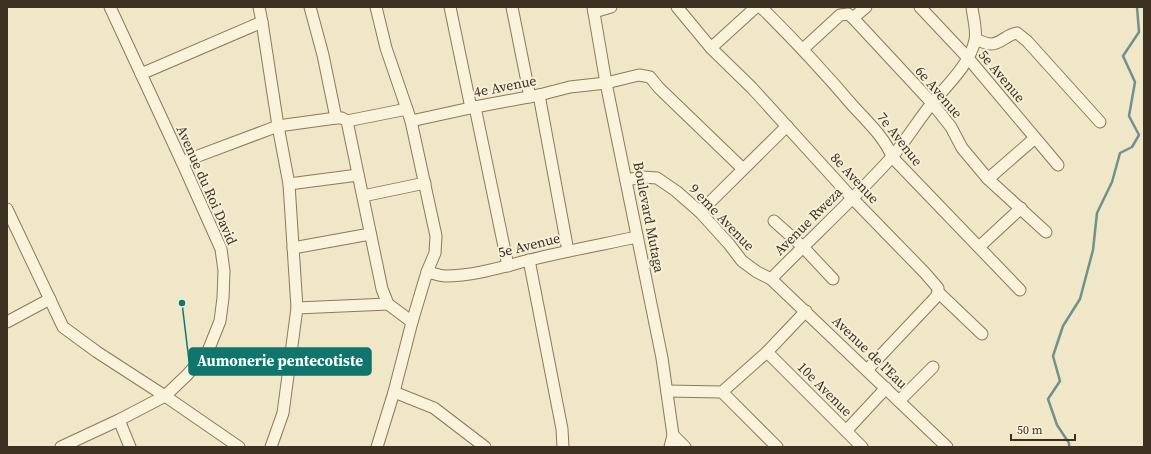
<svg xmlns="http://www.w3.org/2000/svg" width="1151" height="454" font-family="'Source Serif 4',serif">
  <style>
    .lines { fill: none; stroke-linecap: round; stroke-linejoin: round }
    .stream { stroke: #6f928c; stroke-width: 2.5 }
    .minor-casing { stroke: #8c795d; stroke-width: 13 }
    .minor { stroke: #f9f3dc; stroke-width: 11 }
    .labels { text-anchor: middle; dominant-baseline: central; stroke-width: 4; stroke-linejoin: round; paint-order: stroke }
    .street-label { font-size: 14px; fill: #3c3020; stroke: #f6f0d8 }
    .leader { fill: none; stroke: #0f766e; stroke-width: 1.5 }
    .callout-dot { fill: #0f766e; stroke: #f6f0d8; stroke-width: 1.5 }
    .callout { fill: #0f766e; stroke: #0f766e; stroke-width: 1.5 }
    .callout-label { font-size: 15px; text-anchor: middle; font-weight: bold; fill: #fff }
  </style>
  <rect width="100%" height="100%" fill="#efe7c8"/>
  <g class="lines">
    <polyline class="stream" points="1069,447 1069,443 1057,425 1048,399 1060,381 1053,356 1063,326 1080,299 1093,250 1097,213 1112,182 1120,153 1132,147 1139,135 1129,116 1135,82 1123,56 1139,32 1137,7"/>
    <defs>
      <g id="minor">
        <polyline points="259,7 262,22 278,126 289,184 297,308 283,413 271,447"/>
        <polyline points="310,7 323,55 336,118"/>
        <polyline points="376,7 386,48 411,121 436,236 435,253 427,272 412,322 394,392 377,447"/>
        <polyline points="450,7 471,108"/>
        <polyline points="512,7 530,97"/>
        <polyline points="593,7 606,83 662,358 673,435 670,447"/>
        <polyline points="677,7 711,48 752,88 852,198 925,273 938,288 938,292 936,297 867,370"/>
        <path d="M 757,7 L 760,7 L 765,11 C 796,42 825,73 853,106 C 866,120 886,139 892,157 L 1020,290"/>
        <polyline points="920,7 968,58 1058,165"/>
        <polyline points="594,12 611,7"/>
        <polyline points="853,18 866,7"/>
        <path d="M 976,39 C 980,41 986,44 991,44 C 1001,44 1007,34 1017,33 L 1027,41 L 1100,122"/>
        <polyline points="711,48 756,7"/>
        <polyline points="803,49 840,15 848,14 853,18 932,103 951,127 962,148 988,179 1046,232"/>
        <polyline points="141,74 262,22"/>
        <polyline points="539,95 568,251"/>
        <polyline points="475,107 508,266"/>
        <polyline points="347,121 407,109"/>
        <polyline points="411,121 475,107 539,95 570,87 606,83 639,75 650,77 659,88 743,169"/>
        <polyline points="182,162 278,126 336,118 342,118 347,121 382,289 388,304 412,322"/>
        <polyline points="988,179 1035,138"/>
        <polyline points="626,180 643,177 657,178 676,191 700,212 729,244 742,261 757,272 771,279 947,447"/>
        <polyline points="289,184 358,175"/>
        <polyline points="363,196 425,183"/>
        <polyline points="7,209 63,327 97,352 165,396 239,447"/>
        <polyline points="700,212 787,126"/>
        <polyline points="774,221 803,247 833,279"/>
        <polyline points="979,247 1021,208"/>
        <polyline points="293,248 370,234"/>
        <polyline points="529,260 562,429 563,447"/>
        <path d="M 427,272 C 433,273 439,276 445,276 C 477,276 508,265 538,258 C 571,250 604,244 637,237"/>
        <path d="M 771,279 C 811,238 853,200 891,158 C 906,141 918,120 933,102 C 948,84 970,64 975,40 C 977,30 973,17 972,7"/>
        <polyline points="938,292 982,334"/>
        <polyline points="297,308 388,304"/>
        <polyline points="7,322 50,299"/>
        <polyline points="767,352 862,447"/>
        <polyline points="667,391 722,392 767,352 806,311"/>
        <polyline points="394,392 434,408 485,447"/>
        <polyline points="722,392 777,447"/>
        <polyline points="899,401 933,367"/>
        <polyline points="119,420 130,447"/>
        <polyline points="846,431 886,388"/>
        <polyline points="673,435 685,447"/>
        <polyline points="61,447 119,420 165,396 187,375 208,351 220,321 223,298 224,271 221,249 182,162 110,7"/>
      </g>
    </defs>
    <use href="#minor" class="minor-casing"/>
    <use href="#minor" class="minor"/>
  </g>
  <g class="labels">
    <g class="street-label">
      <text transform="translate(1002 76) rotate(50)">5e Avenue</text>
      <text transform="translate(505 86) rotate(-11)">4e Avenue</text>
      <text transform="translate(939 92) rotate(49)">6e Avenue</text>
      <text transform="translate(900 139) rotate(52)">7e Avenue</text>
      <text transform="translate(855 178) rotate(47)">8e Avenue</text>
      <text transform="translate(207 185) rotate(66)">Avenue du Roi David</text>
      <text transform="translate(649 217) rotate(79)">Boulevard Mutaga</text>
      <text transform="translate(722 217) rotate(46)">9 eme Avenue</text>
      <text transform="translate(808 221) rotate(-45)">Avenue Rweza</text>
      <text transform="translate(529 245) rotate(-14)">5e Avenue</text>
      <text transform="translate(870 352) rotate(44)">Avenue de l'Eau</text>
      <text transform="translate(825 389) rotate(45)">10e Avenue</text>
    </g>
  </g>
  <path class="leader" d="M182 303L189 361"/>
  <circle class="callout-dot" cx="182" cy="303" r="4"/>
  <rect class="callout" x="189" y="348" width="182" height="27" rx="4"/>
  <g class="callout-label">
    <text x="280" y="366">Aumonerie pentecotiste</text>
  </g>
  <rect width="1151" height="454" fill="none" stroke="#3c3020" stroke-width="16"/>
  <path d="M1011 434v6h64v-6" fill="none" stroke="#3c3020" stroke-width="2"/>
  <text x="1017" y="434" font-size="12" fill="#3c3020" stroke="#f6f0d8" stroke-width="3" paint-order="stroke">50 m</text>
</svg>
